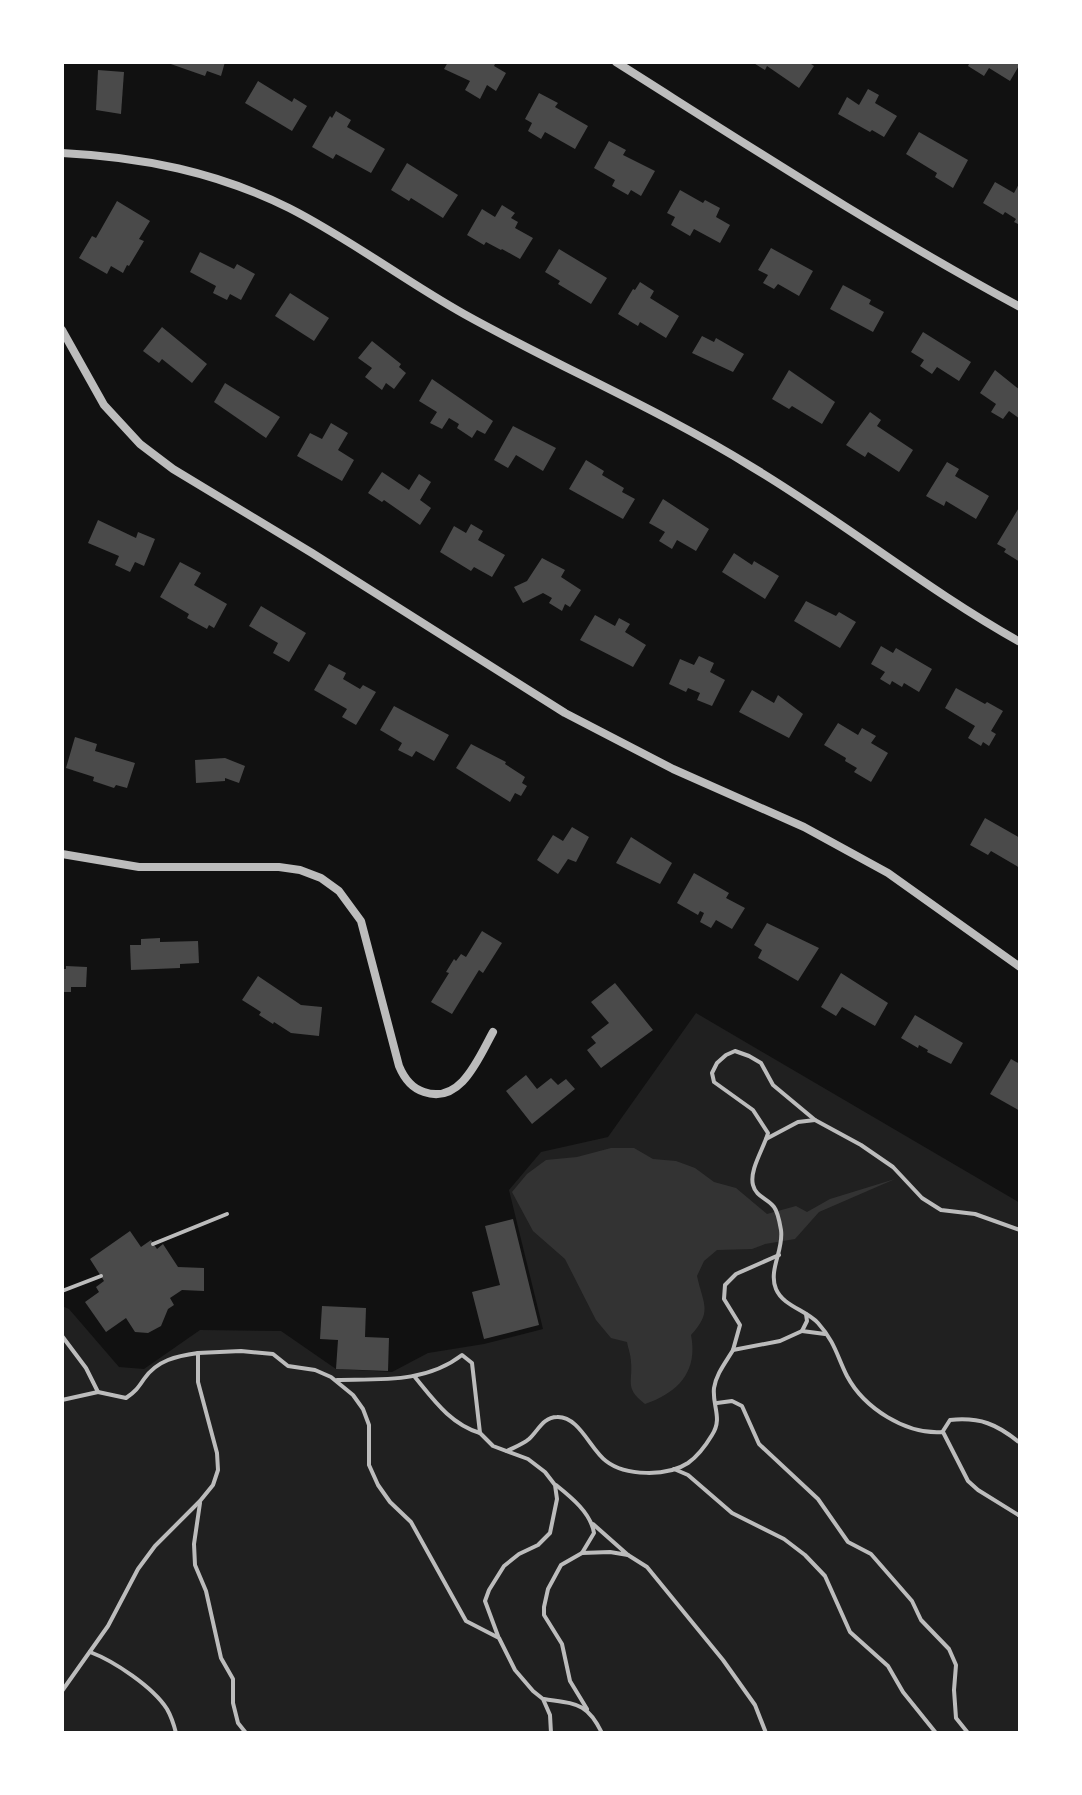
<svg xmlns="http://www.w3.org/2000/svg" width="1082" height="1795" font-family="Poppins,sans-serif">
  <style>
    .green { fill: #202020 }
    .water { fill: #333 }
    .building { fill: #4a4a4a }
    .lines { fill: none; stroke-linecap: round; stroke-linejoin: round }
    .service { stroke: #bcbcbc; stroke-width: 4 }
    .minor { stroke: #bcbcbc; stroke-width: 8 }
  </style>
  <rect width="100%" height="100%" fill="#111"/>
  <polygon class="green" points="696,1013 1020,1203 1020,1733 62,1733 62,1306 69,1309 119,1367 144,1369 200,1330 281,1331 336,1369 392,1372 428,1353 484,1344 543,1329 509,1190 541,1152 608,1137"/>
  <path class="water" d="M 611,1148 L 634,1148 L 653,1159 L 676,1161 L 695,1168 L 714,1182 L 736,1188 L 767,1214 L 796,1206 L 807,1212 L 830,1199 L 895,1179 L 819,1212 L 795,1239 L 765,1244 L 752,1249 L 717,1250 L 704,1261 L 697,1276 C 703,1304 713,1311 691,1335 C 698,1371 679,1392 645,1404 C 624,1388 633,1382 631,1362 C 631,1355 628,1348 627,1342 L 611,1338 L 596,1320 L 565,1259 L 533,1231 L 512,1192 L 527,1174 L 546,1160 L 577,1157 Z"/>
  <g class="building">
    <polygon points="165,62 225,62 221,76 207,71 205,76"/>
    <polygon points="448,62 496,62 494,66 506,73 496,91 487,85 480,99 465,90 470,81 444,69"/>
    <polygon points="752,62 808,62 814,66 799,88 767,66 765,70"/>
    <polygon points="970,62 1020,62 1020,64 1010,81 989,68 984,76 968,66"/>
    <polygon points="98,70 124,72 121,114 96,110"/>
    <polygon points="258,81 292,102 294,98 307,106 292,131 245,103"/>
    <polygon points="868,89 879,95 875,103 897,116 884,137 872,130 870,132 838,114 847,97 859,105"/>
    <polygon points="539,93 558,103 555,107 588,126 575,149 545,132 541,139 528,131 532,123 525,119"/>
    <polygon points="336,111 351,120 347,127 385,149 371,173 336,154 333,159 312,147 330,116 332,118"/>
    <polygon points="919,132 968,160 953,188 935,177 937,173 906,154"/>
    <polygon points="609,141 626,150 623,155 655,171 641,196 631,190 628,195 612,186 615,180 594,168"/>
    <polygon points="407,163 458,195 443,218 411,198 409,201 391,190"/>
    <polygon points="995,182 1014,193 1020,182 1020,225 1014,222 1016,219 1005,212 1003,215 983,203"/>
    <polygon points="680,190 703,203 705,200 720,208 716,217 730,225 720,243 694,229 690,236 671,225 675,217 667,213"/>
    <polygon points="117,201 150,221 139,239 144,241 129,266 127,265 123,273 111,266 107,274 79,258 92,236 96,238"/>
    <polygon points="502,205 515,213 511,218 518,222 515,228 533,238 520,259 502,249 501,250 486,242 484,245 467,235 482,209 495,217"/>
    <polygon points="771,248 813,271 799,296 778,284 774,289 763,283 768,275 758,270"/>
    <polygon points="559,249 607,278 591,304 558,284 560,281 545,272"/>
    <polygon points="200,252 234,269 237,264 255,274 241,300 230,294 227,300 213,293 216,286 190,272"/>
    <polygon points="640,282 654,291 650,298 679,316 666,338 640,322 638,326 618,314 633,289 635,290"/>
    <polygon points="843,285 871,300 869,304 884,312 873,332 830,309"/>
    <polygon points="290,293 329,318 314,341 275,316"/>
    <polygon points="162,327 207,364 192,383 162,359 159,363 143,351"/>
    <polygon points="923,332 971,362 959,381 937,367 932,374 920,366 924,360 911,352"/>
    <polygon points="702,336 714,342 716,338 744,354 733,372 692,353"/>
    <polygon points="372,341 401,364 399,367 406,373 394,389 386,383 382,390 365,377 372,368 358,358"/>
    <polygon points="789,370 835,402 822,424 792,406 789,409 772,399"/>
    <polygon points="995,370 1020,390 1020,419 1009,411 1003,419 991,412 996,404 980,393"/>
    <polygon points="432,379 493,421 485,434 477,430 472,438 457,428 459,424 449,418 442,429 430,423 437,412 419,401"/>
    <polygon points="225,383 280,417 266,438 214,402"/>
    <polygon points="870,412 881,420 877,426 913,450 899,472 868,452 865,457 846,445"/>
    <polygon points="331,423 348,433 338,450 354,460 342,481 297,456 310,433 322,439"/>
    <polygon points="513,426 556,448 543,471 516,455 508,468 494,460"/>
    <polygon points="586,460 604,471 602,475 624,488 622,492 635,499 623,519 569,489"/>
    <polygon points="947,462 959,469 955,476 989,496 976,519 946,501 944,506 926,496"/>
    <polygon points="382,472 409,490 419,474 431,482 420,500 431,508 420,525 384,500 382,502 368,493"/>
    <polygon points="663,499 709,529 696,551 677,540 672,549 659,541 665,532 649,523"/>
    <polygon points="1020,506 1020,562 1004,552 1006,549 997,544"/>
    <polygon points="98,520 136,538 138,532 155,539 144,566 135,562 130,572 115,565 119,556 88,543"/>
    <polygon points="471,524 483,531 478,540 505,555 492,577 474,567 471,571 440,552 454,526 466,533"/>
    <polygon points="734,553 752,565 754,561 779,576 765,599 722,572"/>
    <polygon points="542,558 565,570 561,577 581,590 570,607 565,604 562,611 549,603 552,598 543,593 523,603 514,587 527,581"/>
    <polygon points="180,562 201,573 194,585 227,604 214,628 209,625 207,629 187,618 189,614 160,597"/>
    <polygon points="806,601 836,616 839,612 856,622 840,648 794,621"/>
    <polygon points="261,606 306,633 289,662 273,653 278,643 249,626"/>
    <polygon points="595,615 615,626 619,618 630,624 625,632 646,645 633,667 580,640"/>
    <polygon points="881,646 893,653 896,648 932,669 919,692 904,683 902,687 892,681 890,685 880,679 885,672 871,664"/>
    <polygon points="699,656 714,663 710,672 725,680 712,706 697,700 700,693 688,688 686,692 669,684 680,659 694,665"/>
    <polygon points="329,664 346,673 343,679 360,689 363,685 376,692 356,725 342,717 347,709 314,690"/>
    <polygon points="956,688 985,704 987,702 1003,711 991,731 996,734 989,746 983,742 981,746 968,738 975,726 945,708"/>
    <polygon points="752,690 774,703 778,695 803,714 789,738 739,712"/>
    <polygon points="394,706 449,735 434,761 416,751 412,757 398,750 402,743 380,730"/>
    <polygon points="838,723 858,735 862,728 876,736 871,743 888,753 871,782 854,772 857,768 845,761 846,758 824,745"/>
    <polygon points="75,737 97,744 95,751 135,763 127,788 116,785 114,788 93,781 94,777 66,768"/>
    <polygon points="471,744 506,762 505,764 525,777 522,783 527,786 521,796 515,793 510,802 456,768"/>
    <polygon points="225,758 245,766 239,783 225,778 225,781 196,783 195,760"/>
    <polygon points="985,818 1020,838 1020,868 991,851 988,855 970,845"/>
    <polygon points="572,827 589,837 576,862 568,859 558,874 537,860 553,835 563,841"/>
    <polygon points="631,837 672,863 660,884 616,863"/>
    <polygon points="694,873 729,893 726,898 745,908 732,929 716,920 711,928 700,922 704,913 700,911 698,915 677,903"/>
    <polygon points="767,923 819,948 798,981 758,958 762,950 754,945"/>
    <polygon points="482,931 502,943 483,973 479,970 452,1014 431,1002 449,973 446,972 454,959 456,961 461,954 466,957"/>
    <polygon points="160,938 160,942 198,941 199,963 180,964 180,968 131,970 130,945 141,945 141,939"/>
    <polygon points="66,966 87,967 86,987 71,987 71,992 62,992 62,969 66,969"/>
    <polygon points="841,973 888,1003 875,1026 842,1007 836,1016 821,1007"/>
    <polygon points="258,976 301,1005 322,1007 319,1036 291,1033 274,1022 273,1024 259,1015 261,1012 242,1000"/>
    <polygon points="615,983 653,1030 601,1068 587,1050 596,1043 591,1037 609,1023 591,1002"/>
    <polygon points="915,1015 963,1043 951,1064 927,1052 928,1050 919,1045 918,1048 901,1038"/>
    <polygon points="1011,1059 1020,1064 1020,1111 990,1094"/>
    <polygon points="526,1075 537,1089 551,1078 558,1085 566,1079 575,1089 532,1124 506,1091"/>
    <polygon points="513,1219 539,1325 484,1339 472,1292 500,1285 485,1226"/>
    <polygon points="130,1231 141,1247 151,1240 157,1249 163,1244 178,1267 204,1268 204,1291 182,1290 170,1298 174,1305 168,1309 161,1326 148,1333 135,1332 126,1318 106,1332 85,1302 99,1292 96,1287 104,1281 90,1259"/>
    <polygon points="322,1306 366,1308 365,1337 389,1338 388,1371 336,1369 338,1340 320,1339"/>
  </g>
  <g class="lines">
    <g class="service">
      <polyline points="766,1139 798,1122 815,1120"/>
      <path d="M 1020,1230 L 975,1214 L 941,1210 L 922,1198 L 893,1167 L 861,1145 L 815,1120 L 773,1085 L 761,1063 L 749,1056 L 735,1051 L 726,1055 L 717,1063 L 712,1073 L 714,1082 L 753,1110 L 768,1133 C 764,1148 749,1170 753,1185 C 756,1197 767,1198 774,1207 C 778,1212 780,1224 781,1230 C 784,1250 768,1270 776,1289 C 783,1306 806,1310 818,1323 C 835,1342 837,1356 847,1376 C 864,1408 906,1435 943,1432 L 968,1481 L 978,1490 L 1020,1516"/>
      <polyline points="153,1244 227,1214"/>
      <polyline points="62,1291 101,1276"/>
      <polyline points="806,1314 807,1321 802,1331 825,1334"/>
      <path d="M 62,1336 L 86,1368 L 98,1392 L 126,1398 C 135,1392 138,1388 144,1379 C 157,1360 177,1356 198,1353 L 198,1382 L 217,1453 L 218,1470 L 213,1485 L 200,1501 L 155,1546 L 138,1569 L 108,1626 L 62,1691"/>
      <polyline points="733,1350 740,1325 724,1299 725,1285 736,1274 779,1255"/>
      <polyline points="198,1353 241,1351 273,1354 288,1366 315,1370 331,1377 353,1395 363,1409 369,1425 369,1465 378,1485 390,1502 411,1522 466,1621 499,1638 515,1670 533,1691 543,1699 550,1715 551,1733"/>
      <path d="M 414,1376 C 433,1399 450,1424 480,1433"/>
      <path d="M 337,1380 C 381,1379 426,1383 462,1355 L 472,1363 L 480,1433 L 493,1446 L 528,1459 L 545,1472 L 555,1485 L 557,1499 L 550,1533 L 538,1545 L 519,1554 L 504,1566 L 489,1590 L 485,1601 L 498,1636"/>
      <polyline points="62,1400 98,1392"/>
      <polyline points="717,1403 732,1401 742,1406 759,1444 818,1499 848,1542 871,1554 912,1601 921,1620 949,1649 956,1665 954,1690 956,1718 968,1733"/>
      <path d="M 943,1431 L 950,1420 C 980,1417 997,1424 1020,1443"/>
      <path d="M 507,1451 C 515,1447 523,1444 529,1439 C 538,1431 543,1417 557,1417 C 579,1416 590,1449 606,1461 C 625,1476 667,1477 688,1463 C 698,1456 706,1445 712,1435 C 723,1418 712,1406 714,1388 C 716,1374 726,1362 733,1350 L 780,1341 L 802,1331"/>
      <polyline points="674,1469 688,1475 732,1513 784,1539 805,1555 825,1576 850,1632 888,1666 903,1692 936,1733"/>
      <path d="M 556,1485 C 571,1497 591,1513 594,1533 L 582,1553 L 561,1565 L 548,1589 L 544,1607 L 544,1615 L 562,1644 L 570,1681 L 587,1709"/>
      <polyline points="200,1503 194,1544 195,1565 206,1591 221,1658 233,1679 233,1703 238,1723 246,1733"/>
      <polyline points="582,1553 610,1552 628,1555 593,1524"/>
      <polyline points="628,1555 647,1567 723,1660 755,1705 766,1733"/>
      <path d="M 90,1652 C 114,1661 153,1687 167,1709 C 171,1716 174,1725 176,1733"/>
      <path d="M 544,1699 C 576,1704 587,1702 602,1733"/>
    </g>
    <g class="minor">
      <path d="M 616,62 C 749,146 881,232 1020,307"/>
      <path d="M 62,153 C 142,157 217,172 289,208 C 350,239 405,281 464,314 C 559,367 660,410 752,467 C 844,522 927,590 1020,642"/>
      <polyline points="62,330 104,405 140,444 173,469 312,553 565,713 673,769 804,827 888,873 1020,967"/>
      <path d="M 62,854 L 139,867 L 279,867 L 300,870 L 321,878 L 339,891 L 361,921 L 399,1066 C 404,1078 411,1088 424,1092 C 461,1105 479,1057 493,1032"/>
    </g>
  </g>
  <rect width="1082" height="1795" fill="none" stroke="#ffffff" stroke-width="128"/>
</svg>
